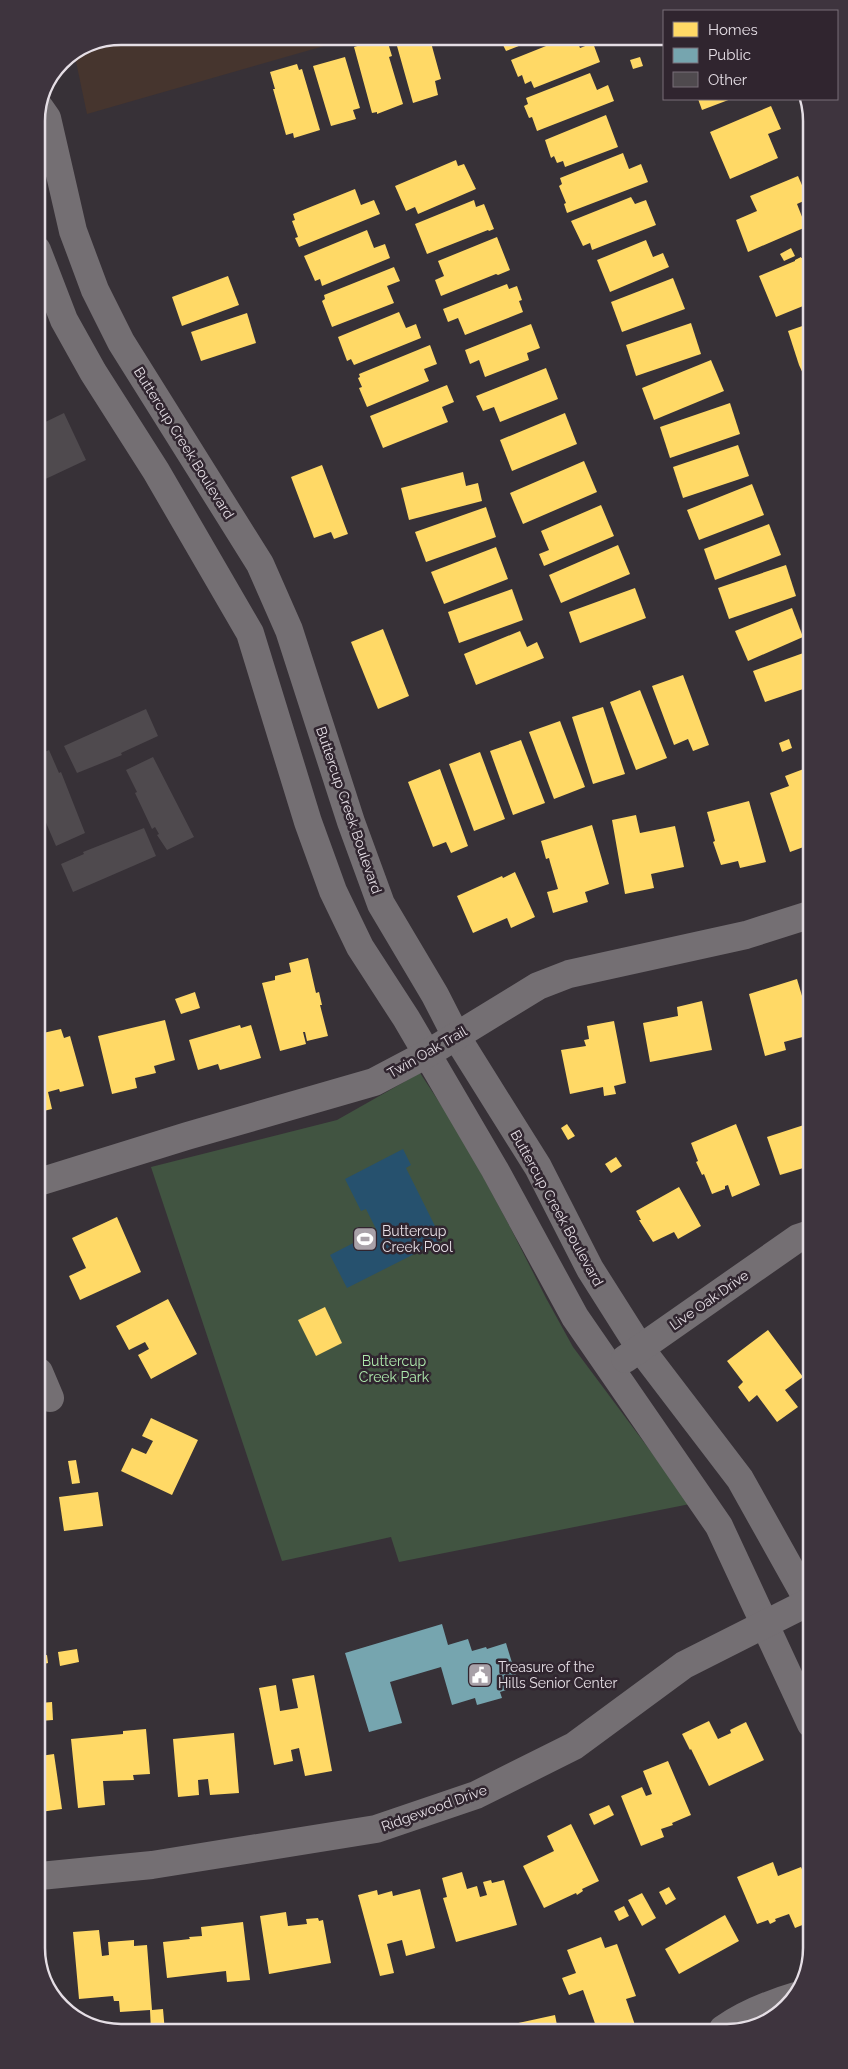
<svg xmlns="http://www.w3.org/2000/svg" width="848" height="2069" font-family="Raleway,sans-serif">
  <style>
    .commercial { fill: #46352e }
    .green { fill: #415441 }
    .water { fill: #26516e }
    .homes { fill: #ffd966 }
    .public { fill: #76a5af }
    .building { fill: #4f4a4e }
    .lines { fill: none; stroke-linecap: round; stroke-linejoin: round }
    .minor { stroke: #746f73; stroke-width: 28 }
    .labels { text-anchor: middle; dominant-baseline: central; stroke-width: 5; stroke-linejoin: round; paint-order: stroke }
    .street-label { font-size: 14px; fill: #e5dee5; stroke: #30252f }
    .poi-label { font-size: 14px; fill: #e5dee5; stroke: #30252f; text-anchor: start }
    .park-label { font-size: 14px; fill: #aeeaad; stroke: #30252f }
    .rim { fill: none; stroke: #e5dee5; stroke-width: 2.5 }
  </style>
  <rect width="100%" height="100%" fill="#373137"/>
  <polygon class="commercial" points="345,40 87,114 74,52 89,43"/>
  <polygon class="green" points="420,1073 459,1132 509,1225 546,1298 573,1347 690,1504 399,1562 391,1537 282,1561 151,1167 337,1120"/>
  <polygon class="water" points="403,1149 411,1165 406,1168 442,1240 347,1288 330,1255 377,1231 366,1209 361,1211 345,1179"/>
  <g class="homes">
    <polygon points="539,38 506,51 500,39"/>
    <polygon points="566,38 576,38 580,48 593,43 600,62 534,88 531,81 525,84 522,75 518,77 511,60"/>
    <polygon points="430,39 441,79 435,81 438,95 413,103 397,46 399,45 397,40"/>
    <polygon points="377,40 382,40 383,45 388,43 392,56 389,57 403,104 377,114 377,112 372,113 354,47"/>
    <polygon points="345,57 360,108 353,110 356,119 331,126 313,66"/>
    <polygon points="640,57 643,66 633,69 630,60"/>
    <polygon points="297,64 299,70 302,69 320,130 294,138 293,133 286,135 273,89 275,89 270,72"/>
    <polygon points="590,73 597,90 608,85 614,101 537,131 532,117 529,118 524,106 528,104 526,98"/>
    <polygon points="698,99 731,99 702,110"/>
    <polygon points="771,106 781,129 768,134 778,158 730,179 710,132"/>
    <polygon points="606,115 618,147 565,167 563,161 557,163 554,156 551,158 545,140"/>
    <polygon points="623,153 629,169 641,164 648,182 567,213 564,204 566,203 559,186 562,184 560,178"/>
    <polygon points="456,160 458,166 464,164 476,189 418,214 415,207 406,211 395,186"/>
    <polygon points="798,176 808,199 797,204 806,227 748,252 736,220 757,211 750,196"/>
    <polygon points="355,189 361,205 374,200 380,214 299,247 295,238 298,237 292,221 295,220 293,214"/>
    <polygon points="631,197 635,204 646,200 656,225 592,250 590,243 583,246 571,221"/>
    <polygon points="474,200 476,207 484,204 494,229 489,231 488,230 427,254 415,224"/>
    <polygon points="367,230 374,248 385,244 390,258 322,286 320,279 315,281 304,256"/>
    <polygon points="497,237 510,270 498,275 496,274 441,296 435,280 444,276 438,261"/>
    <polygon points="646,240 653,257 663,253 669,267 610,292 597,260"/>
    <polygon points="791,248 795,256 784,261 780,254"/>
    <polygon points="808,256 808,304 776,317 759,276 795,261 795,260 801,257 801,258"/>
    <polygon points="394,267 400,281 387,286 394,303 332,327 322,301 325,299 324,295"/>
    <polygon points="228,276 239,305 182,326 172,297"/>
    <polygon points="673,278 685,309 622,332 611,302"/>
    <polygon points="507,284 509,289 517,286 522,300 519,301 523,312 465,335 458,318 448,322 443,309"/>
    <polygon points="399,312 406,328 416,324 421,338 354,365 351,359 347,361 338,337"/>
    <polygon points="247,313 256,343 201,361 191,332"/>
    <polygon points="691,323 701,354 636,376 626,345"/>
    <polygon points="531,324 540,348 527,353 529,360 485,377 479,360 470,364 465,350"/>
    <polygon points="808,324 808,379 806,380 799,365 788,331"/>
    <polygon points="430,345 437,364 424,369 429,381 367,407 359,388 362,387 358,378 360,377 359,374"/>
    <polygon points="711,360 724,391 654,420 642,388"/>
    <polygon points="546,368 558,399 500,422 494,407 483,411 476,396"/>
    <polygon points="447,385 454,402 442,407 448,422 383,448 370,416"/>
    <polygon points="730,403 740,434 670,458 660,427"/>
    <polygon points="565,413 577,444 512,471 500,440"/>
    <polygon points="738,445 749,476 683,498 673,467"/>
    <polygon points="584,461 597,492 523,524 510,493"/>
    <polygon points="322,465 348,534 334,539 331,532 314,538 291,477"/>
    <polygon points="463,472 466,486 478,483 482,501 409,520 401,488"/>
    <polygon points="752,484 764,515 699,540 687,510"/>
    <polygon points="601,505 614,536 544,566 539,554 549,550 541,531"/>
    <polygon points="486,507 496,537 426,562 415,532"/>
    <polygon points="769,524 781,555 715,580 704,549"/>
    <polygon points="618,545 630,574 561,603 549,575"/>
    <polygon points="496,547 508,579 444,604 431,572"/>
    <polygon points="786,565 796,596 729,619 718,588"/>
    <polygon points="635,588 646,618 580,643 569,612"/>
    <polygon points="512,589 523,620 459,643 448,612"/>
    <polygon points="792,608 803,637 748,661 735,631"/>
    <polygon points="383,629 409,696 378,709 351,642"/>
    <polygon points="520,631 527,647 537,642 544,658 476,685 464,654"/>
    <polygon points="809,651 809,687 765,702 753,671"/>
    <polygon points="683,675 709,745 693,751 688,739 674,745 652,686"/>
    <polygon points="640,690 667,758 636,770 610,702"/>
    <polygon points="603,707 625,774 593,784 572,717"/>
    <polygon points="560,721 585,787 554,799 529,732"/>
    <polygon points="789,739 792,748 782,752 779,743"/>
    <polygon points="521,740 545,803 513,815 490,751"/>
    <polygon points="480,752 505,819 474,831 449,764"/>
    <polygon points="809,767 809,845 790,852 770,793 789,786 785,776"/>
    <polygon points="440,769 468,846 451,853 446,842 433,847 408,782"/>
    <polygon points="749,801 766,862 740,868 738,861 721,865 713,842 715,841 707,812"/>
    <polygon points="636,815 640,833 675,826 684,867 651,874 654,888 625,894 612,820"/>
    <polygon points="592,825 609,884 585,892 588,902 553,913 547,892 558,889 550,862 549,858 546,859 541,841"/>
    <polygon points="515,872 535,917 511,928 507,918 473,933 457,896 502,876 503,878"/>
    <polygon points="308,958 316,993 319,992 322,1005 320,1005 328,1036 307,1041 305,1032 303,1032 306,1044 280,1051 262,983 275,980 275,976 291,972 289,963"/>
    <polygon points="797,979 810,1023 810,1035 784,1042 786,1050 765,1056 749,994"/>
    <polygon points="195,992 200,1008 181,1014 175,999"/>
    <polygon points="702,1001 712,1050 650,1062 643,1023 678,1016 677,1007"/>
    <polygon points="165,1020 175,1060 154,1066 156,1073 135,1078 137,1088 112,1094 98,1036"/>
    <polygon points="614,1021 626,1083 614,1086 616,1094 604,1096 603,1087 570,1094 561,1050 586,1046 584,1040 589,1039 587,1026"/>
    <polygon points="240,1025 241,1028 251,1025 261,1058 220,1070 218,1064 198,1070 189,1040"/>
    <polygon points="61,1029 64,1038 70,1036 84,1086 60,1092 59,1089 48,1092 52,1109 39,1112 39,1045 45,1043 43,1033"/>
    <polygon points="810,1123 810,1166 780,1175 767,1137"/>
    <polygon points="567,1124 575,1136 568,1140 561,1128"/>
    <polygon points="736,1124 760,1185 732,1197 728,1185 725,1186 725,1189 712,1194 704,1174 702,1175 696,1162 698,1161 691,1143"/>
    <polygon points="616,1157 622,1166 611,1173 605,1164"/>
    <polygon points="679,1187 701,1226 678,1239 674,1232 653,1242 639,1220 641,1220 636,1211"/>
    <polygon points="117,1217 141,1272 80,1300 69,1276 86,1268 72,1238"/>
    <polygon points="168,1299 197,1354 151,1379 138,1355 149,1349 145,1342 129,1350 116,1326"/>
    <polygon points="325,1307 342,1343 316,1356 298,1320"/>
    <polygon points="768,1330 803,1377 785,1390 798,1407 777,1422 757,1395 749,1402 738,1387 743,1382 727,1361"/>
    <polygon points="151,1418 198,1440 172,1495 121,1471 132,1448 146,1454 153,1441 142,1436"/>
    <polygon points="76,1460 80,1483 72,1484 68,1461"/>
    <polygon points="98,1492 103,1526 64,1531 59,1497"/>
    <polygon points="77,1649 79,1662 60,1666 58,1652"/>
    <polygon points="47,1655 48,1663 40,1665 40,1656"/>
    <polygon points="314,1675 332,1771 305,1776 299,1748 291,1750 293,1761 274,1765 259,1688 276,1685 280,1711 298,1708 292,1679"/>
    <polygon points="52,1702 53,1720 40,1721 40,1703"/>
    <polygon points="709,1721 718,1739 731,1733 730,1730 746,1722 764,1760 709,1786 691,1749 690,1750 682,1734"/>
    <polygon points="146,1729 150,1774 133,1775 134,1780 103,1781 105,1805 78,1808 71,1739 123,1734 123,1731"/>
    <polygon points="234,1733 239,1793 210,1795 208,1779 198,1780 199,1795 178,1797 173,1739"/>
    <polygon points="54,1754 62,1809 40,1812 40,1756"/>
    <polygon points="668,1761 691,1815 672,1823 673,1825 661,1829 664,1837 641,1846 621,1796 642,1787 646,1796 652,1794 643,1771"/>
    <polygon points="609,1805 614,1815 594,1825 589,1814"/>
    <polygon points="571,1824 599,1881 582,1889 583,1891 577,1895 576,1893 544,1908 523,1866 554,1851 547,1836"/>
    <polygon points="773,1862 778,1876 801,1867 812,1891 812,1921 795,1928 789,1914 775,1919 776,1921 770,1924 768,1920 757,1924 737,1877"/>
    <polygon points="462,1872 467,1889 477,1886 480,1897 487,1895 483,1882 491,1880 492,1883 504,1880 517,1925 456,1942 443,1898 447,1897 442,1878"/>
    <polygon points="669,1887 676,1899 666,1905 659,1892"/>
    <polygon points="420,1889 435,1948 406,1956 402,1940 387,1944 394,1973 380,1976 358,1895 377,1890 378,1895 392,1891 393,1896"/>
    <polygon points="642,1893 656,1918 642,1926 628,1900"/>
    <polygon points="624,1906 629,1916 619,1921 614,1911"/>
    <polygon points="286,1912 288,1926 307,1924 306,1919 318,1918 319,1921 323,1920 331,1963 269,1974 260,1916"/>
    <polygon points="725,1915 739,1941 679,1974 665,1949"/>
    <polygon points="243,1922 250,1980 227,1982 226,1971 167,1978 163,1942 190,1939 189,1937 202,1936 201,1927"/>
    <polygon points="99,1930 102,1956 109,1955 108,1942 134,1940 134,1946 147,1945 152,2010 163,2009 165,2032 151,2032 150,2010 120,2012 119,2001 114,2001 113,1996 79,1999 73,1932"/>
    <polygon points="601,1937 605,1948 617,1944 636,1996 626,1999 635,2025 625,2029 597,2029 583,1990 569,1995 562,1978 576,1973 567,1950"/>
    <polygon points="41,1939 42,1939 47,1984 41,1975"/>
    <polygon points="555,2015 558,2030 496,2030 495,2028"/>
  </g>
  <polygon class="public" points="442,1624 448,1645 468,1639 472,1651 486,1647 487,1649 506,1643 519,1686 500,1692 502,1698 477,1705 475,1698 452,1705 441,1667 390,1682 402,1723 369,1732 345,1653"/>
  <g class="building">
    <polygon points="64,413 86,460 37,483 37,426"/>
    <polygon points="146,709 158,736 121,753 122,755 77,773 64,746"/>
    <polygon points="49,750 59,773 61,772 85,833 56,846 38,804 38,755"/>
    <polygon points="153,757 194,837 167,850 157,835 159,834 155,827 152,829 135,793 137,792 126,770"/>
    <polygon points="144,828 156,856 73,892 61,864 84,854 83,852"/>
  </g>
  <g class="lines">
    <g class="minor">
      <polyline points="40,108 47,118 73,231 95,290 121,342 260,564 289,630 351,822 381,904 435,995 456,1036 538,1167 590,1269 640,1348 740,1479 811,1606"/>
      <polyline points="37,250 64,320 93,372 156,471 250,633 308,822 333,891 360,947 406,1018 495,1170 575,1317 719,1526 811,1724"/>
      <polyline points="39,1182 187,1136 374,1082 427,1054 538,986 569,974 746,935 809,915"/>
      <polyline points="625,1359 798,1238 810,1234"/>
      <polyline points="39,1372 50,1398"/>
      <polyline points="40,1876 152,1865 376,1829 476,1795 574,1746 684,1665 809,1602"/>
      <path d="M 723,2029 C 746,2013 769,2004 796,1996"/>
    </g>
  </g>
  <defs>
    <symbol id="stadium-square" viewBox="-11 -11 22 22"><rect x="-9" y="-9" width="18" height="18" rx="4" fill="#a8a1a8" stroke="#30252f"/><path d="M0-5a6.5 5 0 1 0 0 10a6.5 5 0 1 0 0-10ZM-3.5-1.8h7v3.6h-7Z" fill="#fff"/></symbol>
    <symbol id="civic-square" viewBox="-11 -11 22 22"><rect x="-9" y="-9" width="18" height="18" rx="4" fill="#a8a1a8" stroke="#30252f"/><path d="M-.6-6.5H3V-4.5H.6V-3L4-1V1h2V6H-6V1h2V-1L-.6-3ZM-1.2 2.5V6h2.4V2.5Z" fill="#fff"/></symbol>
  </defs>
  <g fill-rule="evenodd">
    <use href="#stadium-square" x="351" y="1225" width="28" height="28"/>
    <use href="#civic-square" x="466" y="1661" width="28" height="28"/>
  </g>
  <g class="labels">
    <g class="street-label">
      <text transform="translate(184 443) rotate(58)">Buttercup Creek Boulevard</text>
      <text transform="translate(349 810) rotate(71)">Buttercup Creek Boulevard</text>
      <text transform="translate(427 1052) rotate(-30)">Twin Oak Trail</text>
      <text transform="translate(557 1208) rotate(61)">Buttercup Creek Boulevard</text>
      <text transform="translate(709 1300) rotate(-35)">Live Oak Drive</text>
      <text transform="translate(434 1808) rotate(-20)">Ridgewood Drive</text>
    </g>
    <g class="poi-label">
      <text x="382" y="1231">Buttercup<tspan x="382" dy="16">Creek Pool</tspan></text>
      <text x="498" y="1667">Treasure of the<tspan x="498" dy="16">Hills Senior Center</tspan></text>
    </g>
    <g class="park-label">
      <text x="394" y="1361">Buttercup<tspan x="394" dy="16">Creek Park</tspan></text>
    </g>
  </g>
  <path d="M0 0H848V2069H0ZM121 45H727A76 76 0 0 1 803 121V1948A76 76 0 0 1 727 2024H121A76 76 0 0 1 45 1948V121A76 76 0 0 1 121 45Z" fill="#3e343e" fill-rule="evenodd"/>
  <path class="rim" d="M121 45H727A76 76 0 0 1 803 121V1948A76 76 0 0 1 727 2024H121A76 76 0 0 1 45 1948V121A76 76 0 0 1 121 45Z"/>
  <rect x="663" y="10" width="175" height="90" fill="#30252f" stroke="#786f78"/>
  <rect x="673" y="22" width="25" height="15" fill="#ffd966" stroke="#786f78"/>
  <text x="708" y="35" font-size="15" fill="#e5dee5">Homes</text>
  <rect x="673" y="48" width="25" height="15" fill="#76a5af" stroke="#786f78"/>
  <text x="708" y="60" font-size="15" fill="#e5dee5">Public</text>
  <rect x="673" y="72" width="25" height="15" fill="#4f4a4e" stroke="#786f78"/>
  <text x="708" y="85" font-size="15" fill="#e5dee5">Other</text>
</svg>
